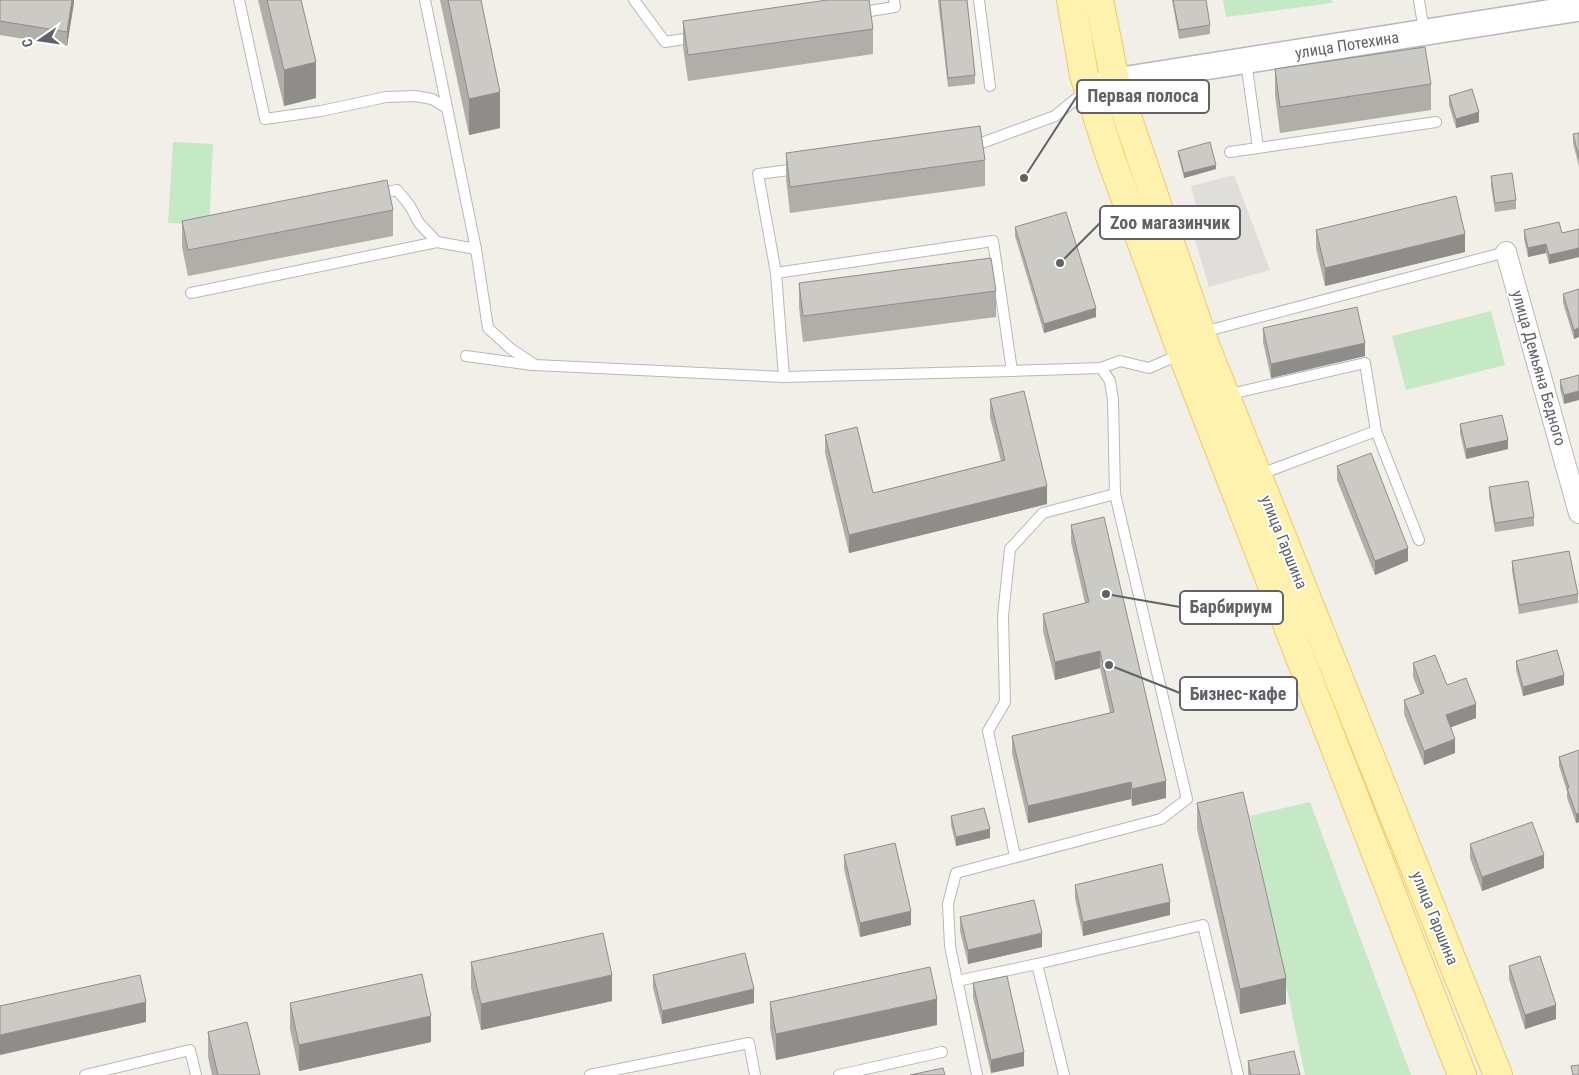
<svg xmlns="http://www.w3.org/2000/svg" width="1579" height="1075" font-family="'Roboto Condensed',sans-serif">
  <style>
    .industrial { fill: #e0deda }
    .green { fill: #c5e8c5 }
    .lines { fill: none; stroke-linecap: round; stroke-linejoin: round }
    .service-casing { stroke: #b5b8bc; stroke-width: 12 }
    .minor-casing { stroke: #b5b8bc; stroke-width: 22 }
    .tertiary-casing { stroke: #b5b8bc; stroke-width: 28 }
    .primary-casing { stroke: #f2c960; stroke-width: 30 }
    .service { stroke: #fff; stroke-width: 10 }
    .minor { stroke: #fff; stroke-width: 20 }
    .tertiary { stroke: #fff; stroke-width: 25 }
    .primary { stroke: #fff2af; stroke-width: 28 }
    .wall { fill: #afaea9 }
    .shaded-wall { fill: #8f8d8a }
    .building { fill: #cccac5; stroke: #8f8d8a }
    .labels { text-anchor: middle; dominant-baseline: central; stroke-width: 4; stroke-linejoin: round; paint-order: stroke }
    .street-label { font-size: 16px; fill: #5f6368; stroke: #fff }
    .leader { fill: none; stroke: #5f6368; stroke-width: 2 }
    .callout-dot { fill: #5f6368; stroke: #fff; stroke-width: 2 }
    .callout { fill: #fff; stroke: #5f6368; stroke-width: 2 }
    .callout-label { font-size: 18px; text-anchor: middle; font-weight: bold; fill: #5f6368 }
  </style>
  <rect width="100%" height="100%" fill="#f1efe8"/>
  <polygon class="industrial" points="1234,175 1270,270 1209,287 1190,223 1200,219 1191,186"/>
  <g class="green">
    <polygon points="1223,0 1332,0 1333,3 1226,17"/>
    <polygon points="173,142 213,144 209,225 168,223"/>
    <polygon points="1491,311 1505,365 1406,390 1392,336"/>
    <polygon points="1310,802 1411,1075 1305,1075 1250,816"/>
  </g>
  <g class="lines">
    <defs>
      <g id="service">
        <polyline points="239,0 265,119 321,111 386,97 415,96 432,99 447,108"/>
        <polyline points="425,0 476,249 488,328 511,349 535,365 784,377 1012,371 1101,368 1120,361 1149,368 1181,354"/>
        <polyline points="634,0 665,42 697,37"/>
        <polyline points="979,0 990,86"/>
        <polyline points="1419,0 1424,31"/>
        <polyline points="857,13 895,7 894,0"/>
        <polyline points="1246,61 1258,148 1436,122"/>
        <polyline points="970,146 979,144 1055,116 1087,90"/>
        <polyline points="1230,152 1258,148"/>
        <polyline points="378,194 397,190 410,206 419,223 437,242"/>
        <polyline points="776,273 993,241 1012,371"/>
        <polyline points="191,293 437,242 476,249"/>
        <polyline points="1203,332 1506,252"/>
        <polyline points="466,356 532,365"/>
        <polyline points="784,377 776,273 758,174 797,169"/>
        <polyline points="1226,395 1365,363 1376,431 1419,540"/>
        <polyline points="1258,475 1376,431"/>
        <polyline points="1015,856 988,731 1005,702 1003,616 1010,549 1043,513 1115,494"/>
        <polyline points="957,981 1037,964"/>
        <polyline points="85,1075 190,1050 196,1075"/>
        <polyline points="590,1075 749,1043 755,1075"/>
        <polyline points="839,1075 942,1052"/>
        <polyline points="977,1075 950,946 948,904 956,873 1161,819 1187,799 1115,494 1113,400 1110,381 1101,368"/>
        <polyline points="1064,1075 1037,964 1203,925 1238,1075"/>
      </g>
      <polyline id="minor" points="1506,252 1579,513"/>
      <polyline id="tertiary" points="1096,87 1115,81 1579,8"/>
      <g id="primary">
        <polyline points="1071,0 1084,75 1110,156 1182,353 1462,1075"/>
        <polyline points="1099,0 1115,81 1205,345 1498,1075"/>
      </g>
    </defs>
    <use href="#service" class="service-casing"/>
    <use href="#minor" class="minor-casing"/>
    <use href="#tertiary" class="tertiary-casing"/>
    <use href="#primary" class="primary-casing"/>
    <use href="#service" class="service"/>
    <use href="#minor" class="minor"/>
    <use href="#tertiary" class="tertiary"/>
    <use href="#primary" class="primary"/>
  </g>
  <g class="wall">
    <polygon points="0,0 74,0 67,46 0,35"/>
    <polygon points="258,0 301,0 316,98 284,106"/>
    <polygon points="440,0 481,0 500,128 469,135"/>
    <polygon points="938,0 967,0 975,75 975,84 948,87"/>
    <polygon points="1172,0 1206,0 1210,25 1210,34 1179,39"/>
    <polygon points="683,21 873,29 873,54 688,81 683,47"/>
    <polygon points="1275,69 1431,84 1431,110 1280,133 1275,95"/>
    <polygon points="1449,96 1479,122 1456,128 1449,105"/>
    <polygon points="1579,133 1579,167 1573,143 1573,134"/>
    <polygon points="1178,151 1216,169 1184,178 1178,155"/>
    <polygon points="786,153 985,160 985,186 790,213 786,179"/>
    <polygon points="1491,176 1516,200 1516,209 1495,212 1491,186"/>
    <polygon points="393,210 393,236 188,276 182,247 182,221"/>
    <polygon points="1015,227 1096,317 1044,333 1015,236"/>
    <polygon points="1579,229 1579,257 1549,264 1546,253 1528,257 1524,239 1524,230 1562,233"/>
    <polygon points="1316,230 1465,252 1325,286 1316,248"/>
    <polygon points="799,283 996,291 996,317 803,342 799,308"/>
    <polygon points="1579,289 1574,339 1563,303 1563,294"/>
    <polygon points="1263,328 1365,356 1271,378 1263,342"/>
    <polygon points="1579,375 1564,404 1560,389 1560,380"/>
    <polygon points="990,399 1047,504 849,553 825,453 825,435 873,493 1001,461 990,417"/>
    <polygon points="1460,424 1508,449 1466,459 1460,433"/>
    <polygon points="1337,466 1408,561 1375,575 1337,480"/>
    <polygon points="1489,487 1534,517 1534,526 1495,532 1489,496"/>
    <polygon points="1071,525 1166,798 1132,806 1131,799 1028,823 1012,753 1012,736 1110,713 1100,668 1055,680 1043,631 1043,614 1085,603 1071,542"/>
    <polygon points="1512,561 1578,594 1578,603 1519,614 1512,571"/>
    <polygon points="1516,661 1564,685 1523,696 1516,670"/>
    <polygon points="1413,663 1447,685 1476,718 1451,727 1455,753 1424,765 1404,714 1404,700 1420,694 1413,677"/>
    <polygon points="1579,750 1579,822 1576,823 1567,798 1567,791 1559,766 1559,757"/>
    <polygon points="1197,803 1286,1004 1240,1014 1197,829"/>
    <polygon points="951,816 990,838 956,846 951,825"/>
    <polygon points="1470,844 1544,868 1482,891 1470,858"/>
    <polygon points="844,855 911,925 860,937 844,869"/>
    <polygon points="1075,885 1170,915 1083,936 1075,898"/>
    <polygon points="960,917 1042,947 968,964 960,931"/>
    <polygon points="471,962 612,1001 481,1030 471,988"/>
    <polygon points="1509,966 1556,1019 1525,1029 1509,979"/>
    <polygon points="653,975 754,1003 662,1024 653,988"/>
    <polygon points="973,983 1024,1066 991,1073 973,997"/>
    <polygon points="770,1002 937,1025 776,1060 770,1028"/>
    <polygon points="290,1003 431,1042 299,1071 290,1029"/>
    <polygon points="208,1032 260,1075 212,1075 208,1057"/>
    <polygon points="1248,1061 1300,1075 1248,1075"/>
  </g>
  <g class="shaded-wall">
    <polygon points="72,0 74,0 74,3 67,46 67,32"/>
    <polygon points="316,62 316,98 284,106 284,70"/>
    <polygon points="500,92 500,128 469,135 469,99"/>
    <polygon points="1479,112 1479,122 1456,128 1456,119"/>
    <polygon points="1216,165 1216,169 1184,178 1184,173"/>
    <polygon points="1465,234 1465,252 1325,286 1325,268"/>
    <polygon points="1546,244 1546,253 1528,257 1528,248"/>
    <polygon points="1579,248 1579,257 1549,264 1549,255"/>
    <polygon points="1096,308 1096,317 1044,333 1044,324"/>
    <polygon points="1579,328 1579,337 1574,339 1574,330"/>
    <polygon points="1365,343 1365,356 1271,378 1271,364"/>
    <polygon points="1579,391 1579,400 1564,404 1564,395"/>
    <polygon points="1508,440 1508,449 1466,459 1466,449"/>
    <polygon points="1047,486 1047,504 849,553 849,535"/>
    <polygon points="1408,548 1408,561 1375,575 1375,561"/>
    <polygon points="1100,651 1100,668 1055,680 1055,662"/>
    <polygon points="1564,675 1564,685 1523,696 1523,687"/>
    <polygon points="1476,704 1476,718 1446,729 1446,715"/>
    <polygon points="1455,739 1455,753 1424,765 1424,751"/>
    <polygon points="1166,781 1166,798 1132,806 1132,789"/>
    <polygon points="1131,782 1131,799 1028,823 1028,806"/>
    <polygon points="1579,813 1579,822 1576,823 1576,814"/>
    <polygon points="990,829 990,838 956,846 956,837"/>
    <polygon points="1544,855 1544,868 1482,891 1482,877"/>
    <polygon points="1170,902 1170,915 1083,936 1083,922"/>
    <polygon points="911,911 911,925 860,937 860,923"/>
    <polygon points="1042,933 1042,947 968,964 968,950"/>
    <polygon points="612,975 612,1001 481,1030 481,1004"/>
    <polygon points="1286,978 1286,1004 1240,1014 1240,989"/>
    <polygon points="754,989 754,1003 662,1024 662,1011"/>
    <polygon points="937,999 937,1025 776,1060 776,1034"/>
    <polygon points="146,1002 146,1022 0,1055 0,1035"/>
    <polygon points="1556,1005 1556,1019 1525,1029 1525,1015"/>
    <polygon points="431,1016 431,1042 299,1071 299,1045"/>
    <polygon points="1024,1052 1024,1066 991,1073 991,1060"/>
  </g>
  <g class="building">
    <polygon points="0,0 72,0 67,32 0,21"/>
    <polygon points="267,0 301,0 316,62 284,70"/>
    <polygon points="448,0 481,0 500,92 469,99"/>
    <polygon points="827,0 869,0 873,29 688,55 683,21"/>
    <polygon points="940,0 967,0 975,75 948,78"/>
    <polygon points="1173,0 1206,0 1210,25 1179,30"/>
    <polygon points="1425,47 1431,84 1280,107 1275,69"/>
    <polygon points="1472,89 1479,112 1456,119 1449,96"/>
    <polygon points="980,126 985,160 790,187 786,153"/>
    <polygon points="1579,133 1579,158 1573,134"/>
    <polygon points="1210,142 1216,165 1184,173 1178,151"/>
    <polygon points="1512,173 1516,200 1495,203 1491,176"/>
    <polygon points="387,180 393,210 188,250 182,221"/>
    <polygon points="1456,196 1465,234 1325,268 1316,230"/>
    <polygon points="1066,212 1096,308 1044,324 1015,227"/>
    <polygon points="1559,222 1562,233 1579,229 1579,248 1549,255 1546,244 1528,248 1524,230"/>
    <polygon points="991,258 996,291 803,316 799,283"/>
    <polygon points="1579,289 1579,328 1574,330 1563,294"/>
    <polygon points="1357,307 1365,343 1271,364 1263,328"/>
    <polygon points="1579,375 1579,391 1564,395 1560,380"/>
    <polygon points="1024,391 1047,486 849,535 825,435 857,427 873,493 1005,460 990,399"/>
    <polygon points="1502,415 1508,440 1466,449 1460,424"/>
    <polygon points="1371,453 1408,548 1375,561 1337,466"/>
    <polygon points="1528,481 1534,517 1495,523 1489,487"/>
    <polygon points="1104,517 1166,781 1132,789 1131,782 1028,806 1012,736 1114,712 1100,651 1055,662 1043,614 1089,602 1071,525"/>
    <polygon points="1569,551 1578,594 1519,605 1512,561"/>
    <polygon points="1557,650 1564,675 1523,687 1516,661"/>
    <polygon points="1435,655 1447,685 1466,678 1476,704 1446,715 1455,739 1424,751 1404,700 1424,693 1413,663"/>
    <polygon points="1579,750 1579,813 1576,814 1567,788 1569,788 1559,757"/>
    <polygon points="1243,792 1286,978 1240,989 1197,803"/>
    <polygon points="984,808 990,829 956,837 951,816"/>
    <polygon points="1532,822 1544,855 1482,877 1470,844"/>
    <polygon points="895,843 911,911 860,923 844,855"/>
    <polygon points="1162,864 1170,902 1083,922 1075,885"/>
    <polygon points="1034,900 1042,933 968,950 960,917"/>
    <polygon points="603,933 612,975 481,1004 471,962"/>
    <polygon points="745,953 754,989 662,1011 653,975"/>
    <polygon points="1540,956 1556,1005 1525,1015 1509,966"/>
    <polygon points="930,967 937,999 776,1034 770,1002"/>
    <polygon points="422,974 431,1016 299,1045 290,1003"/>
    <polygon points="140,975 146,1002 0,1035 0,1006"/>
    <polygon points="1007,976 1024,1052 991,1060 973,983"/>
    <polygon points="247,1022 260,1075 218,1075 208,1032"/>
    <polygon points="1294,1051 1300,1075 1251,1075 1248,1061"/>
    <polygon points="1579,1065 1579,1075 1573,1075 1571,1066"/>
    <polygon points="943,1068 945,1075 910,1075"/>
  </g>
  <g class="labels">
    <g class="street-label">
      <text transform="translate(1347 45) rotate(-9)">улица Потехина</text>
      <text transform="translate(1539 368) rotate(74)">улица Демьяна Бедного</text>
      <text transform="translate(1284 542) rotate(68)">улица Гаршина</text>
      <text transform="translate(1435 918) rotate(68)">улица Гаршина</text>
    </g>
  </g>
  <path class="leader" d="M1024 178L1077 96M1060 263L1100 223M1106 594L1180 607M1109 665L1180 693"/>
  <g class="callout-dot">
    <circle cx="1024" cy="178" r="5"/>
    <circle cx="1060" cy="263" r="5"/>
    <circle cx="1106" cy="594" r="5"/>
    <circle cx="1109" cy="665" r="5"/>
  </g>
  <g class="callout">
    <rect x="1077" y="80" width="132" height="33" rx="5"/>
    <rect x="1100" y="206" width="140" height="33" rx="5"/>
    <rect x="1180" y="591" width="103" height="33" rx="5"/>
    <rect x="1180" y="677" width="117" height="33" rx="5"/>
  </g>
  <g class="callout-label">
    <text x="1143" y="102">Первая полоса</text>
    <text x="1170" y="229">Zoo магазинчик</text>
    <text x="1231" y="613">Барбириум</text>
    <text x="1238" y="700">Бизнес-кафе</text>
  </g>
  <g transform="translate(40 40) rotate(257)" stroke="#ffffff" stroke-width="4" paint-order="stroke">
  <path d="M0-4L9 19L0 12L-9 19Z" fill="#5f6368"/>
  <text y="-8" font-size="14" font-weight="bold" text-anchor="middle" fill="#5f6368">С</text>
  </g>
</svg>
